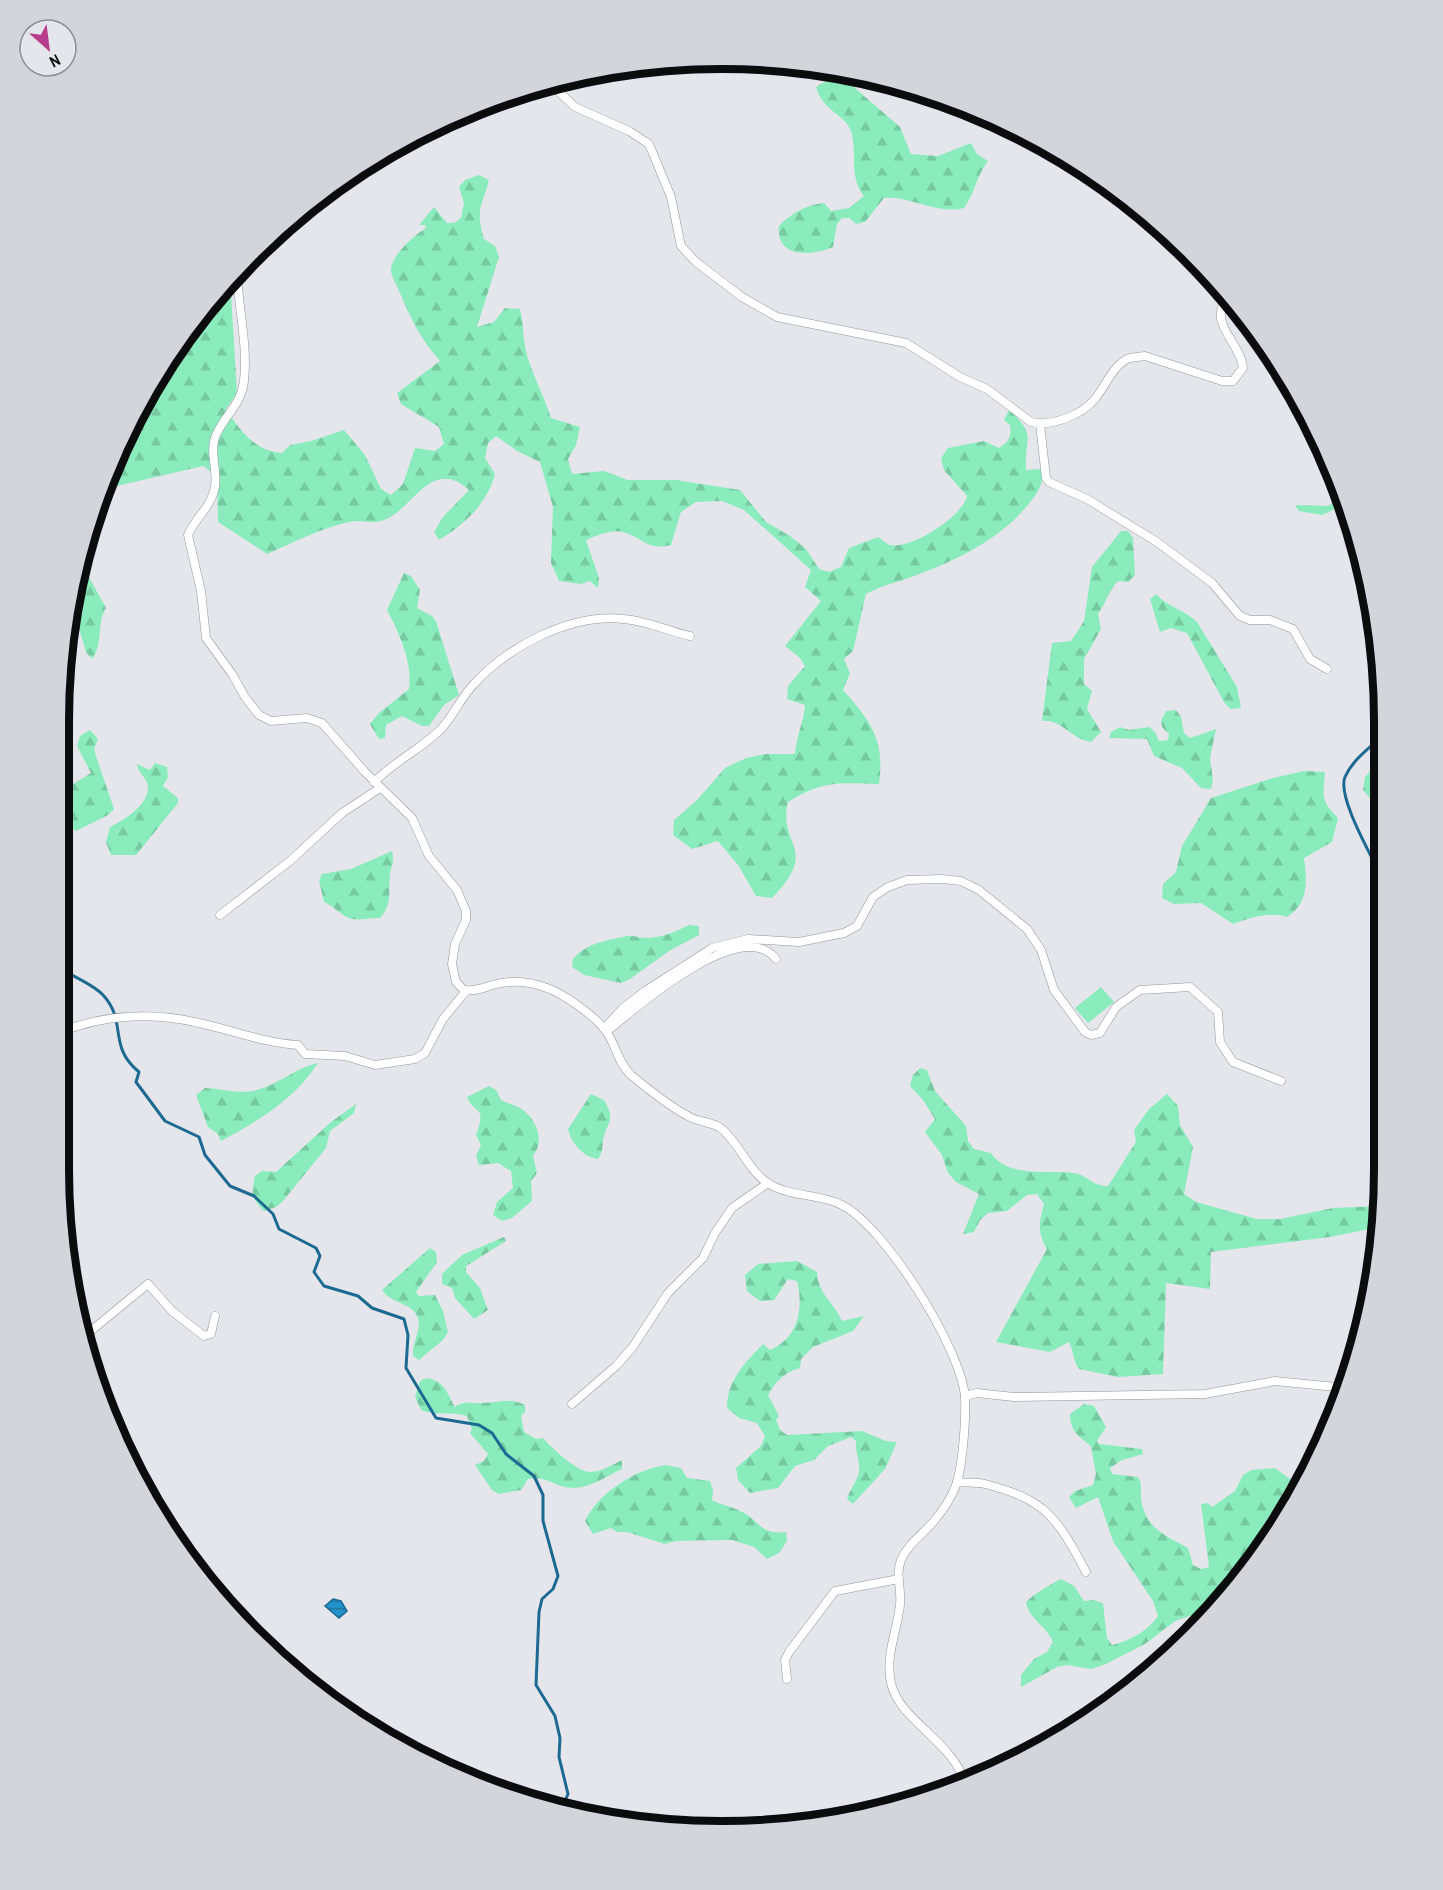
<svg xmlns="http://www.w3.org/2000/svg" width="1443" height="1890" font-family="'Archivo Narrow',sans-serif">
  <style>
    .green { fill: #8aecbc }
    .forest { fill: url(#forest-firs) }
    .water { fill: url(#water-rules); stroke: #1c6a92; stroke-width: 1.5 }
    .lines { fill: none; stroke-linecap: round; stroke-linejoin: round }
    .stream { stroke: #1c6a92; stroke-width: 3 }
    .minor-casing { stroke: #93959a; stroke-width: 9 }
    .minor { stroke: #fff; stroke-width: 8 }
    .rim { fill: none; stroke: #0b0c0e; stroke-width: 8 }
  </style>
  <defs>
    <pattern id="forest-firs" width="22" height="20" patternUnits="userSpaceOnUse" patternTransform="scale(1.5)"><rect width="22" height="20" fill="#8aecbc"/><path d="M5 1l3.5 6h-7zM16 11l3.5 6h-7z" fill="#76c9a0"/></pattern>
    <pattern id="water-rules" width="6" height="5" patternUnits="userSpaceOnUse" patternTransform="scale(1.5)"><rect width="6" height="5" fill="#2492ca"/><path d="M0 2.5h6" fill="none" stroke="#1d76a2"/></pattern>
  </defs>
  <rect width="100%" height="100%" fill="#e5e6ec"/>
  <polygon class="green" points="1101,987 1114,1002 1088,1023 1075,1008"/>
  <g class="forest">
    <path d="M 842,77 L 900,127 L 911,154 L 938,156 L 971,143 L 977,154 L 988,161 C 976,176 975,194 964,208 C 935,215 912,196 884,198 L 865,222 L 856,224 L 849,218 L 842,218 L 837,224 L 833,247 C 811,256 776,259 779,226 C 791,213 806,205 824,203 L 831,211 L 849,208 L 864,196 C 848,176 858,153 851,131 C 845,114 823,112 816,87 L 828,80 Z"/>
    <path d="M 479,175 L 489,180 C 482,208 475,208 484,239 L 495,246 L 499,257 L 477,327 L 494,322 L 505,308 L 520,309 C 523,321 523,334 525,346 C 529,369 544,395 551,418 L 580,427 L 576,445 L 568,459 L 572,474 L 604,471 L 628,480 L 676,480 L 740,490 L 766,522 L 790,536 L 806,549 L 819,569 L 829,572 L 841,567 L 849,548 L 878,537 C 882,539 886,544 890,545 C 911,550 963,516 967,496 L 944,470 L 941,458 L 948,448 L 984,441 L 999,448 C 1009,442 1012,436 1010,425 L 1004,420 L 1009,410 C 1038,436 1024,437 1026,470 L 1042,469 C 1044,485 1037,494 1027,506 C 999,540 955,561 914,576 C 898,582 880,586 866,594 L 853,651 L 844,659 L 850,673 L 843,690 C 872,722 885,741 879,784 C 839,783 824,780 788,802 C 777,846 821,848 772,898 L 756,896 L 738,865 L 718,841 L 692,849 L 673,835 L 674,820 L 697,800 L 725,768 L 746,758 L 765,754 L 795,754 C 796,736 804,722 805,705 L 787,699 L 788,686 L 805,666 L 800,658 L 785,646 L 821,601 L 805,587 L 811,570 L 744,510 L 722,501 L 696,502 L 681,512 L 671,545 C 647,551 644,538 623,532 C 611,529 596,536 586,540 L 599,578 L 598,588 L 590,581 L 581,584 L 559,581 L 551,563 L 553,507 L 540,462 L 517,451 L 496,436 L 488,443 L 485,458 L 495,474 C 487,504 465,524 439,540 L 434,532 L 443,517 L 469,490 C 430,455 412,513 381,521 C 371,524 359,519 349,522 C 321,528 293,543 267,554 L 218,522 L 217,476 L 203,466 L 104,489 L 127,428 L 195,318 L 230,278 L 237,393 L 226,409 C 240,430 254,451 282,453 L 290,445 L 311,441 L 344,430 L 365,455 L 381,489 L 391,495 L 403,484 L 415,448 L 435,451 L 444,444 L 439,427 L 401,404 L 397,393 L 440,361 C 421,340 411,319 400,293 C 397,286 392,278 391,271 C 390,257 414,235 425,229 L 426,225 L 419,225 L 434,207 L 447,223 L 454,223 L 461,218 L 464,203 L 459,187 L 465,180 Z"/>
    <polygon points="1341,492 1347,503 1322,515 1299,511 1295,505 1329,506"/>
    <path d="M 1121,531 L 1128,531 L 1133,538 L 1135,575 L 1128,582 L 1118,581 C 1109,590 1106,603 1098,614 L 1101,629 L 1084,659 L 1084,684 L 1092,691 L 1087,709 L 1101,732 L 1091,742 C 1072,740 1062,719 1042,721 L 1052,643 L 1071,641 L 1084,621 L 1092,567 Z"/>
    <path d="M 80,555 L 84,557 L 85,570 L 106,608 C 96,624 104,643 92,659 L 86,652 L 72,605 Z"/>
    <path d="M 404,573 L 411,576 L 420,590 L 417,608 L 432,616 L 436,621 L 459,695 L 444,705 L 429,726 L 422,726 L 402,716 L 386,725 L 385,738 L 379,739 L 370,724 L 379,713 L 409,689 C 413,663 399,633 387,610 Z"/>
    <path d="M 1156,594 C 1168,607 1185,610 1197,622 L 1237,687 L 1241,708 L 1230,709 L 1224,702 L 1187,633 L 1171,628 L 1160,632 L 1150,599 Z"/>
    <polygon points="1176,710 1181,717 1184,733 1190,738 1216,729 1210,758 1213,780 1211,789 1201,788 1182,768 1154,756 1147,739 1109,738 1111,732 1120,727 1129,730 1149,727 1155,732 1159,741 1168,740 1169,734 1162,727 1161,721 1166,711"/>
    <polygon points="90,730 98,739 94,749 96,756 114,809 108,815 76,831 70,827 65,802 70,786 91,773 77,746 80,736"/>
    <polygon points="1379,761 1379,791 1373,802 1363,790 1365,777"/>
    <path d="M 155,763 L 167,767 L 168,777 L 163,786 L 178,798 L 178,803 L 136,855 L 111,855 L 106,842 L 110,827 C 124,820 149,805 148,786 C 147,778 138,773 137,764 L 150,770 Z"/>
    <path d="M 1304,771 L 1325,772 C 1323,796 1320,800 1338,818 L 1332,842 L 1304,858 C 1307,881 1309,903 1287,917 C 1270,911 1249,918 1233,924 L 1201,903 L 1174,904 L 1162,898 L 1163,884 L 1176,872 L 1182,846 L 1211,798 L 1273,778 Z"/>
    <path d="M 392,851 C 395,861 391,866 390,875 C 388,892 393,904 380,918 C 369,917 355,923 345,916 C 337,911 333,906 324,902 L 319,880 L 322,874 L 351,869 Z"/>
    <path d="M 689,925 L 699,926 L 699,935 L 669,951 L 630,979 L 621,983 L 584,975 L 572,967 L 573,959 C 588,942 606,941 626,936 C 632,935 639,938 645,938 C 661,938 675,932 689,925 Z"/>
    <path d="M 318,1063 C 295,1099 257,1122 221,1141 L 218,1134 L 208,1127 L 196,1095 L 205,1088 C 220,1088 236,1094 252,1091 C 276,1087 294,1068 318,1063 Z"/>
    <path d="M 920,1068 L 927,1070 L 935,1091 L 966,1126 L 968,1141 L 974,1149 L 991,1153 C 1009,1179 1048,1169 1074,1173 C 1088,1175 1091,1186 1108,1186 L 1136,1142 L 1134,1130 L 1149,1109 L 1167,1094 L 1178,1106 L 1180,1125 L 1193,1147 L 1184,1194 L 1196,1202 L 1257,1219 L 1280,1219 L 1333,1208 L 1379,1206 L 1379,1227 L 1330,1237 L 1211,1252 L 1210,1289 L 1166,1283 L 1163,1374 L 1118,1377 L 1079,1369 C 1073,1361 1074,1352 1069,1342 L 1050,1352 L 996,1342 L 1047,1249 C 1037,1232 1039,1222 1044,1204 L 1037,1194 L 1027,1195 L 1007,1211 L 988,1213 L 980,1220 L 974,1232 L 963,1234 L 979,1194 L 956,1182 L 948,1173 L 942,1155 L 925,1132 L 935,1119 L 923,1100 L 910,1086 L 913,1075 Z"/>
    <path d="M 489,1086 L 496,1090 L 501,1100 C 508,1104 517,1105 523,1110 C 537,1121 545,1141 533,1156 L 537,1173 L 531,1181 L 532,1201 L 512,1218 L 502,1221 L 493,1215 L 497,1202 L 513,1188 L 511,1171 L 498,1163 L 479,1165 L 476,1156 L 481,1145 L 476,1135 C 487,1104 475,1116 467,1097 Z"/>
    <path d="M 591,1094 L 604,1100 C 617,1122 606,1122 603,1141 C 602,1149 603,1151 598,1159 C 583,1157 571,1143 568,1129 Z"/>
    <path d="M 356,1104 L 354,1113 L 330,1131 L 326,1148 L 283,1201 L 276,1207 L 264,1211 C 251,1197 251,1195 255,1176 L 262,1171 L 276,1172 L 331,1122 Z"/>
    <polygon points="504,1237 506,1241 466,1266 466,1272 480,1288 488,1310 474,1319 455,1298 452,1288 442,1284 442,1274 462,1255"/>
    <path d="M 430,1248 L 436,1252 L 437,1262 L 416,1292 L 419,1296 L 435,1295 L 443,1311 L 448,1332 L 443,1340 L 419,1360 L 413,1356 C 412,1344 419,1334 419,1323 C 417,1302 393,1306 382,1290 Z"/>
    <path d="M 797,1261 L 817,1272 C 817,1292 834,1303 842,1321 L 864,1316 L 853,1331 L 813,1347 L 801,1359 L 800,1368 C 785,1372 776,1381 768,1395 L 779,1416 L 776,1420 L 780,1430 L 787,1435 L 862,1431 L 886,1441 L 897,1442 L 885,1469 L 853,1504 L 847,1499 C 850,1489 858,1480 859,1471 C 860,1460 855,1452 856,1441 L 851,1437 L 828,1446 L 814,1460 L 795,1466 L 778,1488 L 750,1493 L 738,1480 L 736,1468 L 761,1446 L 765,1436 L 757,1423 L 739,1418 L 727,1408 C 727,1380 745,1363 763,1344 L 770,1350 C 798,1338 804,1309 797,1281 L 788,1279 L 774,1300 L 760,1301 L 747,1291 L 745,1275 L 758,1264 Z"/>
    <path d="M 426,1378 C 444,1380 447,1393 455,1407 C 465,1400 471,1404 483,1403 C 499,1403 509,1397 525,1405 L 525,1412 L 521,1416 L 524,1432 L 536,1439 L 543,1438 C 551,1447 573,1468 585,1471 C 596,1475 612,1465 622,1460 L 622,1469 C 607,1476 590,1488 573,1488 C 555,1488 548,1475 528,1479 L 521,1490 L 499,1494 L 492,1490 L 475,1465 L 484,1461 L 488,1454 L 470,1433 L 472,1429 L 467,1416 C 452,1411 434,1416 421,1410 L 415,1397 L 420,1381 Z"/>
    <path d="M 1084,1404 L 1094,1406 L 1106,1427 L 1097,1441 L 1099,1444 L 1142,1449 L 1143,1454 L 1122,1460 L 1110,1468 L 1112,1474 L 1138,1477 C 1144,1486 1139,1494 1142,1504 C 1148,1530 1167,1536 1188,1548 L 1193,1565 L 1201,1569 L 1209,1567 L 1201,1504 L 1208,1503 L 1212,1507 L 1235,1491 L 1243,1475 L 1251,1470 L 1275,1468 L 1298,1485 L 1273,1537 L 1215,1607 L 1175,1621 L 1145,1644 L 1106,1664 L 1091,1669 L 1067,1665 L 1057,1667 L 1021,1687 L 1021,1675 L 1034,1659 L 1047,1652 L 1053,1642 C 1047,1626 1029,1620 1026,1602 C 1036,1592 1048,1586 1061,1579 L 1074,1586 L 1084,1601 L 1093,1600 L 1103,1603 L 1107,1638 L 1112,1645 C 1129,1641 1148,1631 1158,1616 L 1153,1601 L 1113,1541 L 1098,1497 L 1076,1508 L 1069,1497 L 1075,1491 L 1093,1485 L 1096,1474 L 1091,1446 C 1078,1436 1070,1431 1070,1414 Z"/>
    <path d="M 666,1465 L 681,1468 L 687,1478 L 710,1481 L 713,1491 L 712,1500 C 721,1505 731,1506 740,1511 C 761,1520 758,1535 786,1532 L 787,1541 L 779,1553 L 767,1559 L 754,1547 L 732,1540 L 676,1541 L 665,1544 L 627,1532 L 617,1532 L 611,1528 L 593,1534 L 585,1521 C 598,1493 636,1469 666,1465 Z"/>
  </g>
  <polygon class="water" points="333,1599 341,1601 347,1611 339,1618 325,1606"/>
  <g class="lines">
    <g class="stream">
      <path d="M 1379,872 C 1370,853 1337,796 1345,777 C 1352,761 1366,751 1379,739"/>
      <path d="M 59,968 C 72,976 93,984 103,995 C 128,1022 107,1046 139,1072 L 136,1082 L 165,1121 L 199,1137 L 205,1155 L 230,1186 L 254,1196 L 273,1214 L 279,1229 L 316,1248 L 320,1256 L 314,1272 L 324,1286 L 358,1296 L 372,1308 L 404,1319 L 408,1335 L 406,1368 L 436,1418 L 479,1425 L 492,1433 L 506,1454 L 534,1476 L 543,1495 L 543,1521 L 558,1576 L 553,1589 L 542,1599 L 539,1612 L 536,1685 L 555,1716 L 560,1738 L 559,1757 L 568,1794 L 562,1808"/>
    </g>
    <defs>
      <g id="minor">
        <path d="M 551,84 L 575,107 L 629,131 L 649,144 L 671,197 L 681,246 L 696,262 L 742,297 L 777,317 L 906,343 L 960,377 L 987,389 L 1031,422 C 1051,427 1082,415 1095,399 C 1105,387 1112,367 1127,359 C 1132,357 1139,357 1145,356 L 1222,381 L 1233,381 L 1243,368 C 1241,343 1207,323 1227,298"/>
        <path d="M 237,271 C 238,307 248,344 244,381 C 242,403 226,414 217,433 C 208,450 218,469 215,487 C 212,506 195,518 188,535 L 201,591 L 206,638 L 232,674 L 245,697 L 259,715 L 271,721 L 307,718 L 322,723 L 365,772 L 412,818 L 429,856 L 457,890 L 466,911 L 466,920 L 455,944 L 452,964 L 456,982 L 464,990 C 475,992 485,987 496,984 C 513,980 531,982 547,988 C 564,994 595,1016 606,1031 C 616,1045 618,1063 631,1075 C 649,1090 671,1108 692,1118 C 702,1123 713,1121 723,1130 C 740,1145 748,1169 766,1182 C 790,1198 819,1193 842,1205 C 885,1227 961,1348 965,1397 C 966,1419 963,1461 957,1482 C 953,1496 943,1510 934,1521 C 923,1534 908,1544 901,1560 C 895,1575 902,1590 900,1605 C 897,1632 885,1655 891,1683 C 899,1720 950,1739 965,1782"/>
        <polyline points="1040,424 1046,478 1049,482 1087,499 1157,542 1212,583 1240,616 1250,620 1270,620 1293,629 1310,659 1327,669"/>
        <path d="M 374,782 C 394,762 419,750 439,731 C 453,718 460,698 474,684 C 509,646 571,613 624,619 C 647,621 668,631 690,636"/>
        <polyline points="220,915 290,861 342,813 380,788"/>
        <polyline points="604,1029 623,1008 645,991 712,948 748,939 799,942 844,933 857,926 873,897 888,887 907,880 942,879 961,881 979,890 1027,929 1041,950 1054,990 1085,1032 1091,1035 1100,1033 1116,1007 1140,990 1190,987 1218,1012 1220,1042 1233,1062 1281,1081"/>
        <path d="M 610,1029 C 638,1006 742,915 776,959"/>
        <path d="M 59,1033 C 102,1014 154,1012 199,1023 C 232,1030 264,1043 298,1045 L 305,1054 L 345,1056 L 375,1065 L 415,1059 L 425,1053 L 443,1019 L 466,991"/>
        <polyline points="81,1339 148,1284 172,1311 204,1336 211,1334 215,1316"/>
        <polyline points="965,1396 977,1393 1014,1397 1205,1394 1275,1381 1346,1388"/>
        <polyline points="572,1404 616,1366 632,1348 668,1293 703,1258 715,1233 732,1208 768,1183"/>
        <path d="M 957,1482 C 966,1483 976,1482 985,1484 C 1047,1500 1057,1518 1086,1572"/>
        <polyline points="787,1679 785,1660 789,1652 835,1591 899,1579"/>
      </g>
    </defs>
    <use href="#minor" class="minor-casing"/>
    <use href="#minor" class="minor"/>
  </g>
  <path d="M0 0H1443V1890H0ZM721 69H722A652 652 0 0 1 1374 721V1169A652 652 0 0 1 722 1821H721A652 652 0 0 1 69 1169V721A652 652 0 0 1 721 69Z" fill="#d4d5da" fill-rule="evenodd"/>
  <path class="rim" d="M721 69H722A652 652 0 0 1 1374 721V1169A652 652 0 0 1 722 1821H721A652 652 0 0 1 69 1169V721A652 652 0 0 1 721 69Z"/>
  <g transform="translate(48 48) rotate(152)"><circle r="28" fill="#e5e6ec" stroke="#8e8f93" stroke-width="1.5"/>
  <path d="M0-4.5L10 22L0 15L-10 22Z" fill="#b83c8c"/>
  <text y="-9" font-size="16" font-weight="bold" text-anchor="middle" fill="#0b0c0e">N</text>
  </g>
</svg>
